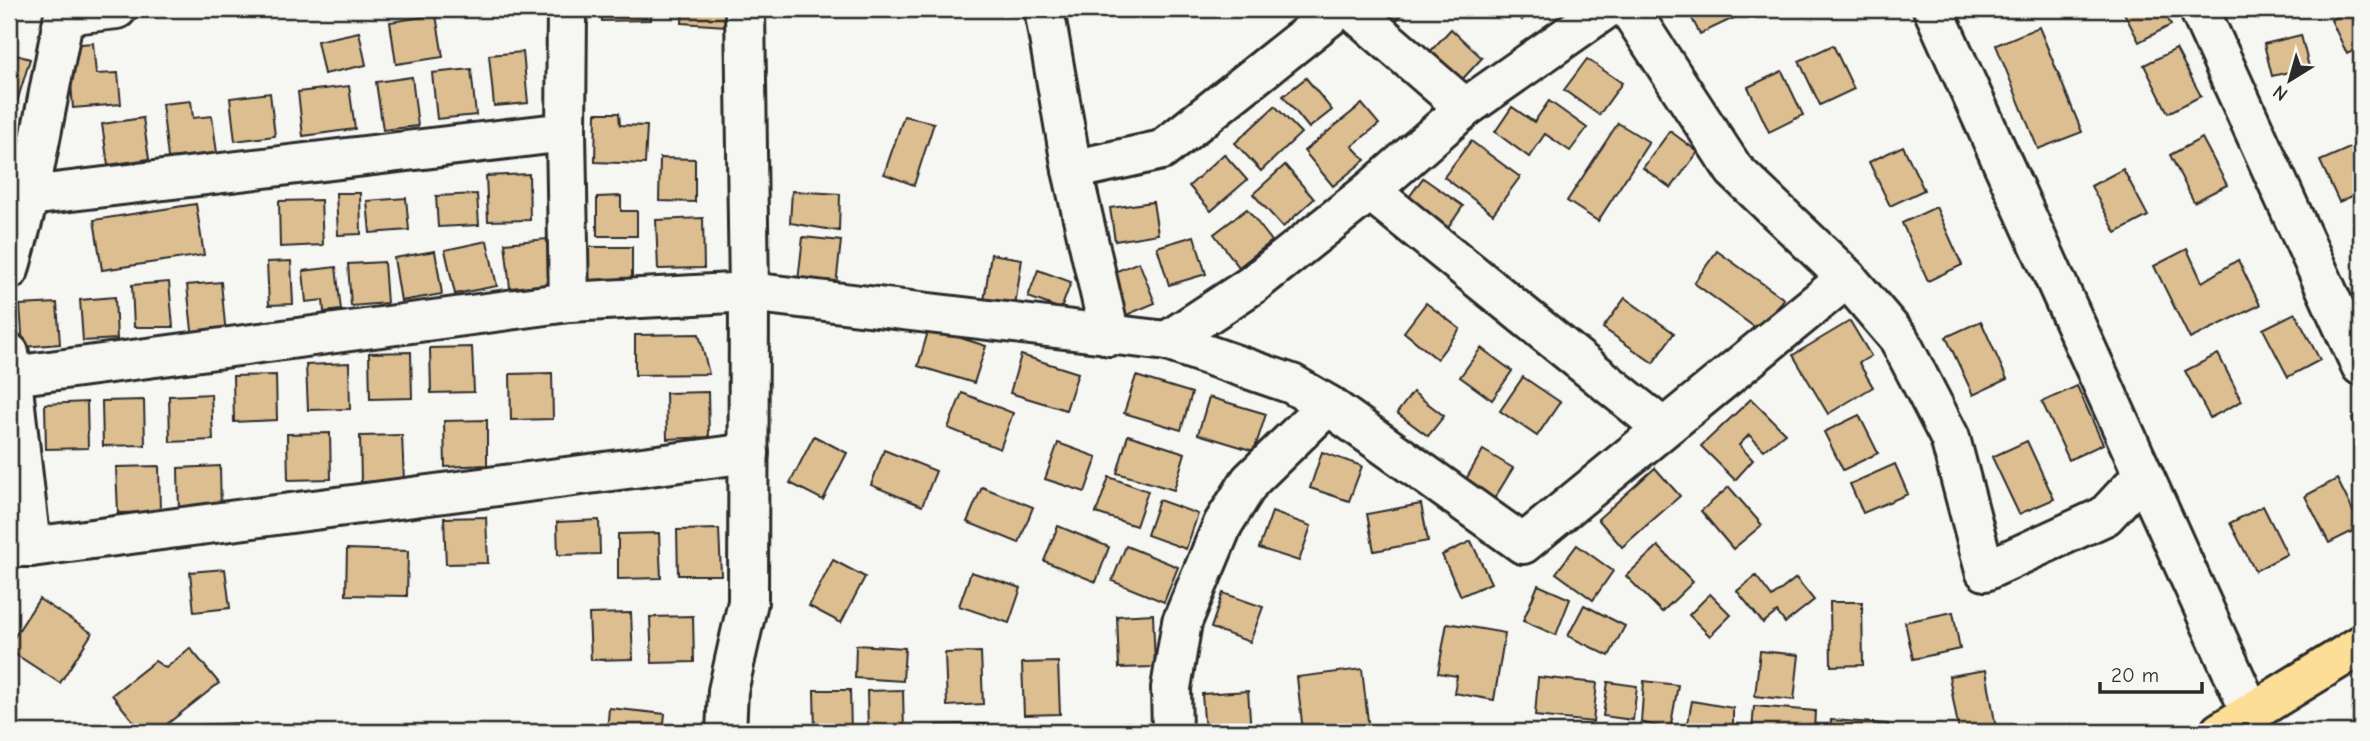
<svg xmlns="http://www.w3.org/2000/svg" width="2370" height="741" font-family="'Comic Neue',sans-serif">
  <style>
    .building { fill: #ddbe90; stroke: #2b2b2b; stroke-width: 2 }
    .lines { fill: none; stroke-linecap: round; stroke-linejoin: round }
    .minor-casing { stroke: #2b2b2b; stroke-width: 44 }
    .major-casing { stroke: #2b2b2b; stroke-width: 44 }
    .minor { stroke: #f6f6f2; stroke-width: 38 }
    .major { stroke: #fdde96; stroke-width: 38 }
  </style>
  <rect width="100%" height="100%" fill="#f6f6f2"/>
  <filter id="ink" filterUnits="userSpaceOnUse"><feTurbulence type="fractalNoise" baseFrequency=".0143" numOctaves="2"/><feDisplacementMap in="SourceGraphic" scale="14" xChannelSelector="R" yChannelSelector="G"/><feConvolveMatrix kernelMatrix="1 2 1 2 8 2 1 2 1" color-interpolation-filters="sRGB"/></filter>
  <g filter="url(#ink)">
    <g class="building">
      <polygon points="602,9 651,9 651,20 602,21"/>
      <polygon points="683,9 728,9 726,26 682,23"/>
      <polygon points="1375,9 1407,9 1392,25"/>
      <polygon points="1510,9 1533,9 1522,20"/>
      <polygon points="1687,9 1739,9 1742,14 1700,34"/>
      <polygon points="2122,9 2163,9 2171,25 2139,42"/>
      <polygon points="2355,9 2361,9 2361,47 2347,54 2331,20"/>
      <polygon points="436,15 443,57 396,64 390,22"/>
      <polygon points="2039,27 2082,132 2038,149 1996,45"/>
      <polygon points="1451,29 1482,58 1458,84 1427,55"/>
      <polygon points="359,32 366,65 324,74 317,41"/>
      <polygon points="2301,35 2309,67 2272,76 2264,44"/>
      <polygon points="93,43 96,74 118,73 121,104 73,108 68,45"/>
      <polygon points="1833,45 1854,89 1820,105 1799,61"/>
      <polygon points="2176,49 2201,96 2168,113 2144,65"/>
      <polygon points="523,52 528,103 494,106 489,55"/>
      <polygon points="9,53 30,59 16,105 9,103"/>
      <polygon points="1587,59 1622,83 1599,115 1564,90"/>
      <polygon points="471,69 476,115 437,119 432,73"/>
      <polygon points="1782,71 1803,115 1769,132 1748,87"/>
      <polygon points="412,77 418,126 383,130 376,82"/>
      <polygon points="1306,78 1332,110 1309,128 1283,96"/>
      <polygon points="349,86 355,129 303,136 298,92"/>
      <polygon points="270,93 275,136 235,141 230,98"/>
      <polygon points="191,101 193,118 212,116 217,153 168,158 162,104"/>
      <polygon points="1549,101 1587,128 1570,151 1545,134 1529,157 1495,132 1512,107 1534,122"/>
      <polygon points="1362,104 1379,124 1352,146 1365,160 1333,186 1304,151"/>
      <polygon points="1275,106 1301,133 1261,171 1235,143"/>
      <polygon points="596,113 619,113 620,125 647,126 645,164 595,162"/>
      <polygon points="904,116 934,123 914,185 884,174"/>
      <polygon points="143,118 149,159 108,165 102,124"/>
      <polygon points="1618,123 1649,142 1598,221 1567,201"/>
      <polygon points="1670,131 1698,152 1671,188 1643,168"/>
      <polygon points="2202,138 2227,185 2194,202 2170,155"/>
      <polygon points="1471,141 1520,177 1493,214 1444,177"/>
      <polygon points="2361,143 2361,192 2339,202 2320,161"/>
      <polygon points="1903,146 1924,190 1890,206 1869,162"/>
      <polygon points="1224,154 1247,180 1211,211 1189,186"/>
      <polygon points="660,158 695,159 695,202 659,201"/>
      <polygon points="1285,165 1314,199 1283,227 1253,194"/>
      <polygon points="2123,169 2148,216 2116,233 2091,186"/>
      <polygon points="529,174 530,220 488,221 486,176"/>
      <polygon points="1423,178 1463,206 1445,232 1404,204"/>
      <polygon points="792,191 840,194 839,231 790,223"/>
      <polygon points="336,193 360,193 361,234 338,235"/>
      <polygon points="477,194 479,225 438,227 436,196"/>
      <polygon points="621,196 621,211 637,211 637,236 597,236 597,197"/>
      <polygon points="406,198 409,230 370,233 367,201"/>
      <polygon points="321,200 323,245 280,247 279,201"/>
      <polygon points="1153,202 1158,234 1115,241 1110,208"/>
      <polygon points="196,204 204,255 102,270 94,220"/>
      <polygon points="1936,207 1962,265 1928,281 1902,223"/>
      <polygon points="1247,209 1272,241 1239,267 1214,234"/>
      <polygon points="703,218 704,268 658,269 656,220"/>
      <polygon points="1194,236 1206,274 1169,285 1157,247"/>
      <polygon points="803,237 841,241 836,285 798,281"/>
      <polygon points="547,239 552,284 510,288 505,243"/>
      <polygon points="487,241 497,286 455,294 445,250"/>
      <polygon points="588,247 632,247 632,285 587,284"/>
      <polygon points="2187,249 2202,282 2238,260 2260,305 2190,339 2154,266"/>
      <polygon points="435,251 442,294 401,301 394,258"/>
      <polygon points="1717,251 1784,299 1760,331 1694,283"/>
      <polygon points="991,254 1022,259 1015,306 984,301"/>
      <polygon points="291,261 293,304 269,305 267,262"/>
      <polygon points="384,262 387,303 351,306 348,264"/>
      <polygon points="1139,262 1155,303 1124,316 1107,275"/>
      <polygon points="336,267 341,310 324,312 323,300 306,302 303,271"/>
      <polygon points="1038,270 1071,282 1061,309 1028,297"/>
      <polygon points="169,282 173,327 134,327 132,285"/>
      <polygon points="221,282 226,335 193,339 187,285"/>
      <polygon points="115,297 117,339 83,341 80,300"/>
      <polygon points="1625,298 1674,333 1653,363 1603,328"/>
      <polygon points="57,303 60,344 23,347 20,305"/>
      <polygon points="1426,303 1460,329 1437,359 1404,332"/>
      <polygon points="2295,313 2320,360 2288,377 2263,329"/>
      <polygon points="1850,321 1871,356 1859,363 1873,387 1828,414 1793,355"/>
      <polygon points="1981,321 2007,379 1973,395 1946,337"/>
      <polygon points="929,328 986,346 974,383 918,366"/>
      <polygon points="699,334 709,374 635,375 635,335"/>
      <polygon points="472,347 474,392 431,393 430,348"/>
      <polygon points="1481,348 1512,371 1492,400 1460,377"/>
      <polygon points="411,352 412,398 370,399 369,353"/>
      <polygon points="2218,354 2242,401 2210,418 2185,371"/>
      <polygon points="1021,355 1078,373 1066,410 1010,393"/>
      <polygon points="349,363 350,409 308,410 306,365"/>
      <polygon points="552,373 553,419 511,420 510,374"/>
      <polygon points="276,375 277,420 234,422 233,376"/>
      <polygon points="1136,376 1192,393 1181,430 1124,413"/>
      <polygon points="1523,377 1560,402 1537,436 1500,411"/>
      <polygon points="2077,386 2103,444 2069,460 2042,402"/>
      <polygon points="708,392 709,437 667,439 666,393"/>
      <polygon points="1413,392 1444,416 1428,436 1397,413"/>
      <polygon points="962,393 1013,413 1000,449 948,428"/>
      <polygon points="211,394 213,440 170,442 169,396"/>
      <polygon points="1209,397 1266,414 1254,451 1198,434"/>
      <polygon points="1751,399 1785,433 1764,450 1749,435 1739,445 1753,460 1735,480 1701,446"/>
      <polygon points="144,400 145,445 103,446 102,401"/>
      <polygon points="87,402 88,448 46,449 45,404"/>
      <polygon points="2361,414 2361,438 2352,419"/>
      <polygon points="1859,415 1878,453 1843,470 1824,432"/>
      <polygon points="487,420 487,465 445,467 444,421"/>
      <polygon points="330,433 331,479 288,480 287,434"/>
      <polygon points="402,435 404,481 361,482 360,436"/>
      <polygon points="1128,435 1185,453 1174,490 1117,473"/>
      <polygon points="814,436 847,453 823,500 790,483"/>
      <polygon points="2027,441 2054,499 2019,514 1992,457"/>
      <polygon points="1058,443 1097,457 1085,492 1045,479"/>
      <polygon points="884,450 936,471 922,506 871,485"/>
      <polygon points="1483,450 1513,468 1491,504 1462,486"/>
      <polygon points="1322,452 1362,466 1349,501 1310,488"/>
      <polygon points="1895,464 1908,494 1863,513 1850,484"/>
      <polygon points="159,466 160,512 118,513 116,467"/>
      <polygon points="220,466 221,512 179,513 178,468"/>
      <polygon points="1655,468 1680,496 1622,547 1598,519"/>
      <polygon points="1109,477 1148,491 1136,526 1096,513"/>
      <polygon points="2337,479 2361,527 2329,543 2305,496"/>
      <polygon points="982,487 1033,507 1019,543 967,522"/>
      <polygon points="1729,487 1762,525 1733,549 1701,511"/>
      <polygon points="1159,500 1198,514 1186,549 1147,535"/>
      <polygon points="1421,504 1428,541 1374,551 1367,514"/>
      <polygon points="2263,506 2287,554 2255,571 2230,523"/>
      <polygon points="1272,512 1311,526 1299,561 1259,548"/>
      <polygon points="486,517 488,563 446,564 444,518"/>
      <polygon points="599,520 600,554 558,555 557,522"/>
      <polygon points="1058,526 1109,547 1096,582 1044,561"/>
      <polygon points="719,529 721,575 678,575 677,530"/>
      <polygon points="659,533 661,578 618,579 618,534"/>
      <polygon points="1471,541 1491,583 1461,596 1442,555"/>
      <polygon points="1577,545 1613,571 1593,600 1556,573"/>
      <polygon points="1126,546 1178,567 1164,602 1112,581"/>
      <polygon points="1658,546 1693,582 1662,612 1626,576"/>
      <polygon points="347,549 408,551 407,596 346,595"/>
      <polygon points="833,560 865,577 841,623 809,606"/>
      <polygon points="225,569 230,608 194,612 190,572"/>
      <polygon points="971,572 1021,588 1009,623 959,606"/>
      <polygon points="1756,576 1772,597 1796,578 1814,600 1785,623 1777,612 1763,623 1737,591"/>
      <polygon points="1538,585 1570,599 1556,635 1523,621"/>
      <polygon points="1223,593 1263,607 1250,642 1211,628"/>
      <polygon points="1710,594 1731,615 1710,636 1689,615"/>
      <polygon points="39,599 92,633 60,683 9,650 9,645"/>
      <polygon points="1830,602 1862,602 1863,665 1831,666"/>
      <polygon points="1584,605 1625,626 1609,656 1568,636"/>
      <polygon points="1953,612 1960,649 1913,659 1905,622"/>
      <polygon points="631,613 633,659 591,660 589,614"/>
      <polygon points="1153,614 1155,667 1119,668 1117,616"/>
      <polygon points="693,616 694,662 652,663 650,617"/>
      <polygon points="1447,623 1505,633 1494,700 1454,693 1457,676 1438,673"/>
      <polygon points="856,645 905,648 903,681 855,678"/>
      <polygon points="190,648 219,683 157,732 142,732 112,695 155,661 166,668"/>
      <polygon points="1760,651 1799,655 1794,700 1755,696"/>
      <polygon points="981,652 983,704 947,706 945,653"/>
      <polygon points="1058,662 1060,714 1024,715 1022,663"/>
      <polygon points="1362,669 1369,730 1303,732 1297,677"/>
      <polygon points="1986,670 1996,728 1959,732 1949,676"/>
      <polygon points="1538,677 1597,683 1593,722 1535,716"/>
      <polygon points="1644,681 1678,685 1670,730 1641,722"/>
      <polygon points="1608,682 1637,686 1633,720 1603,716"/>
      <polygon points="814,690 850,690 851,732 815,732"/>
      <polygon points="903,690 904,732 868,732 867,691"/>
      <polygon points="1248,691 1251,732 1205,732 1202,694"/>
      <polygon points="1692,701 1733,708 1733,732 1686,732"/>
      <polygon points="1754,706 1815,711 1814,732 1752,732"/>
      <polygon points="609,708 665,714 663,732 607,732"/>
      <polygon points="1831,720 1888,724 1888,732 1830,732"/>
      <polygon points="1130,722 1130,732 1040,732 1039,730"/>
      <polygon points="240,723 240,732 202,732 201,725"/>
      <polygon points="986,724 986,732 937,732 936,725"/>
    </g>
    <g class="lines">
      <defs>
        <g id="minor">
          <polyline points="567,9 566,132 569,302"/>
          <polyline points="1044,9 1072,170 1110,336"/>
          <polyline points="1351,9 1465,108"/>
          <polyline points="1629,9 1734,170 1847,278 1899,339 1950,438 1985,571 2105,516 2143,475"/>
          <polyline points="1933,9 2251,713"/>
          <polyline points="2199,9 2361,366"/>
          <polyline points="1072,170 1162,150 1339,9"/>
          <polyline points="1370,191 1663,428"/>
          <polyline points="29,196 566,132"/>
          <polyline points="9,270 29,196 64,15 117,9"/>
          <polyline points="1167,341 1252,285 1370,191 1465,108 1606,9"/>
          <polyline points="9,353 31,547"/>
          <polyline points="12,376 569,302 749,292 1167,341 1292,384 1328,405 1523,544 1847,278"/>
          <polyline points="9,547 31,547 749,453"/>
          <polyline points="726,732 728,691 748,602 749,292 745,9"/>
          <polyline points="1172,732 1171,688 1182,622 1223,524 1250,481 1328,405"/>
        </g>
        <polyline id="major" points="2220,732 2361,645"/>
      </defs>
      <use href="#minor" class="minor-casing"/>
      <use href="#major" class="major-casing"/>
      <use href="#minor" class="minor"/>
      <use href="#major" class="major"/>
    </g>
  </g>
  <rect width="2370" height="741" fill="none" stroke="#f6f6f2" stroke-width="35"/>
  <rect x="18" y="18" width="2335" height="706" fill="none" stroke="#2b2b2b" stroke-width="2.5" filter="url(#ink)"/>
  <g transform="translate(2290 80) rotate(217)" stroke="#f6f6f2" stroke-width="5" paint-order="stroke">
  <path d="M0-5L12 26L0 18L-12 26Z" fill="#2b2b2b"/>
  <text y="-10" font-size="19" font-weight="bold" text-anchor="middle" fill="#2b2b2b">N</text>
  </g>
  <path d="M2100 682v10h102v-10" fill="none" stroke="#2b2b2b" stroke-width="3.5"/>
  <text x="2111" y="682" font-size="21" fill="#2b2b2b" stroke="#f6f6f2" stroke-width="5" paint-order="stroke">20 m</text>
</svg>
